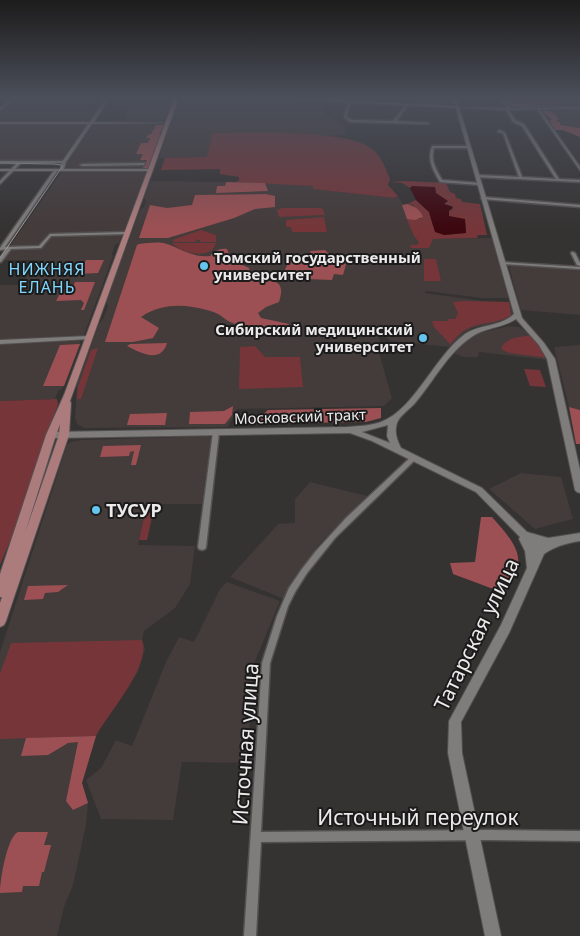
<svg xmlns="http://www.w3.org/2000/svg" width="580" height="936" font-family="'Noto Sans',sans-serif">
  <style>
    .built { fill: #443b3b }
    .green { fill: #763639 }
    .forest { fill: #9c5053 }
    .water { fill: #3d070f }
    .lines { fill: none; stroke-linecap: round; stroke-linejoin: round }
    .street-casing { stroke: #535050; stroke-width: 3 }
    .secondary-casing { stroke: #535050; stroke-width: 2 }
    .primary-casing { stroke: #535050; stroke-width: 2 }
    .street { fill: #7f7c7c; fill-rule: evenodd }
    .secondary { fill: #7f7c7c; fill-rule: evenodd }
    .primary { fill: #ac7c7d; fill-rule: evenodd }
    .tram { stroke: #a2a0a0; stroke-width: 1 }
    .poi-dot { fill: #64c5ee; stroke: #1c1b1b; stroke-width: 2 }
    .labels { text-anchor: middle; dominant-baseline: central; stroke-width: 4; stroke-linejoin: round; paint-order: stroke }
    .far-poi-label { font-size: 15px; font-weight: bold; fill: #eceaea; stroke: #1c1b1b; text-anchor: start }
    .far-street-label { font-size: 15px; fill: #eceaea; stroke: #1c1b1b }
    .far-quarter-label { font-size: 16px; letter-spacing: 1px; fill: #81d8fe; stroke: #1c1b1b }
    .poi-label { font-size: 18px; font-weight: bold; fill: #eceaea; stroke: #1c1b1b; text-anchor: start }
    .near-street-label { font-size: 21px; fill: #eceaea; stroke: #1c1b1b }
  </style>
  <rect width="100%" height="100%" fill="#353232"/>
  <g class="built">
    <polygon points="17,97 91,97 89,100 93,101 88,107 100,107 89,122 0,122 0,112"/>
    <polygon points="371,97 451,97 453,104 367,101"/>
    <polygon points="500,97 580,97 580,127 563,127 545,109 511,108"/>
    <polygon points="274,98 324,100 326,116 344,125 345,134 327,136 276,133 215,133 208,157 159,158 178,100"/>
    <polygon points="129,105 172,105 167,117 165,117 164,122 123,122 128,115 126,114"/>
    <polygon points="0,124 88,124 62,161 0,162"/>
    <polygon points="94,124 137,123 165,124 148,168 64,168 69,158"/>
    <polygon points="62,171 141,171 147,174 119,243 115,245 112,254 113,256 84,335 81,336 0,340 0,285 21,285 30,271 37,271 44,260 0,260"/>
    <polygon points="151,181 265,183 314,186 314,189 394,198 398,196 409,215 432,239 493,238 511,298 482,298 426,291 425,293 483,301 512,302 513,316 502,322 472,328 464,333 450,347 391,341 379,332 380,348 378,349 392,398 384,406 237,409 228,427 84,428 77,424 75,418 77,384 99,324 103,319 108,306 106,302 140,210 144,207 146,200 144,198"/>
    <polygon points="515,265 580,269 580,315 521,310 509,267"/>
    <polygon points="509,326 519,327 532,335 548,360 479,352 478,357 464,357 453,353 475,334"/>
    <polygon points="76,340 80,341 80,344 64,386 62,389 58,391 55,399 0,401 0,343"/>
    <polygon points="580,345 580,410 569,407 554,347"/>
    <polygon points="209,436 211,439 202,504 147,504 138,545 195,546 190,584 175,608 144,631 142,640 145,649 138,672 106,718 96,736 82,783 88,803 86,825 73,885 64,907 57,936 0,936 0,652 67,445 71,442 82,440"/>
    <polygon points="521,473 561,477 573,519 535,529 489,489"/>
    <polygon points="310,482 367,496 319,544 284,599 230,577 278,524 295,523 295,499"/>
    <polygon points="227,582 280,601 253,666 247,763 182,762 173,820 101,819 86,780 101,768 116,740 132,746 166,662 179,637 194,642 220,589"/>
  </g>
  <g class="green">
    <polygon points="517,97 561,97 563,100 555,104 521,102"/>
    <path d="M 215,133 C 249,133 345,129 371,148 C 381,155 386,169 390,179 L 388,185 L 398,196 L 394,198 L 313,189 L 313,186 L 236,182 L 239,180 L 239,177 L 220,174 L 220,169 L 161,170 L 165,158 L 207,157 L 212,134 Z"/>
    <polygon points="405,181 446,183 450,192 455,194 456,198 461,199 462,202 480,204 487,235 478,235 477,238 433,239 429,248 411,248 410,245 417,245 419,242 414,236 407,219 421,219 413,205 407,204 416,200 429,212 433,226 444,235 466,233 465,221 449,216 449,211 453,209 452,206 444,204 444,200 436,193 435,187 410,188 402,183 390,182"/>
    <polygon points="282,208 322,208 325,215 279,217 277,210"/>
    <polygon points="324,217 327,232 292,232 291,227 286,227 286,220"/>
    <polygon points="201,230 216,235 216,242 200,242 200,240 197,240 196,242 172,242 175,239"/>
    <path d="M 172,243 L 216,243 C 211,261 181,253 172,243 Z"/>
    <polygon points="424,259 436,259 441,281 424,281"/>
    <path d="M 463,301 L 509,302 L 511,315 C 497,325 479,321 465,330 C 459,333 455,340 450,344 L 434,327 L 432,321 L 448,321 L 448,319 L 455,319 L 458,313 L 453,302 Z"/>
    <path d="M 532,335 L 547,358 L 510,353 L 504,351 L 501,348 C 506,337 521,337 532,335 Z"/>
    <polygon points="255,346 265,357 300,357 303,387 239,389 240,347"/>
    <polygon points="98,348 81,399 77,399 78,387 91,350"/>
    <polygon points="524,369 540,370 546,387 530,386"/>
    <polygon points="57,399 58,404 21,515 0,565 0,401"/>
    <polygon points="145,513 153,513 147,540 139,540"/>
    <path d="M 142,640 C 151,666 110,711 96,736 L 0,739 L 0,674 L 11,643 Z"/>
  </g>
  <g class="forest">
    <polygon points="501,97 510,98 514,103 521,104 572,106 512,108"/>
    <path d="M 539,109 C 548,109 554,112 559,119 L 556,121 L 560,122 L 560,125 L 580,128 L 580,137 L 563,130 L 555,130 L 549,121 L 552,120 Z"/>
    <polygon points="156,125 165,125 159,134 161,135 149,168 143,168 147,160 140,160 143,154 136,154 141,143 148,143 150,138 146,138 148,135 151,134"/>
    <polygon points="226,182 265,183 268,191 216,193 217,186 225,186"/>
    <polygon points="266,194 275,196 275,207 255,209 234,218 168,238 139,238 150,205 167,208 192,205 195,195"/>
    <path d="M 407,204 C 414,206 420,209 423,217 L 415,220 L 407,219 L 402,205 Z"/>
    <path d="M 139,244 C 147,243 159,241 167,244 C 181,249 194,258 210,256 C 214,252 219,248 227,249 L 232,260 L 249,268 L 251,278 C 267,284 288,274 279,302 L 266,307 L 258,313 L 261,318 L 289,324 L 287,329 L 256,334 L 233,332 L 239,325 C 225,321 228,320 218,314 C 215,312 210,311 207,310 C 184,304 162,303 141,317 L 159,328 L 153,338 L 133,342 L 105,342 L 137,245 Z"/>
    <polygon points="325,250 329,254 324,258 331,260 337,256 348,257 343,275 334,274 332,280 281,278 290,259 315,259 315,255 311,254 310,251"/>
    <polygon points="86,260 104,260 98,273 79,274"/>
    <polygon points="75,282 95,282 84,310 81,310 84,303 81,300 56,301 62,289 72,289"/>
    <path d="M 167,343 C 161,364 140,353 127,346 L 130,344 Z"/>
    <polygon points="80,344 64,386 43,386 60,345"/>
    <polygon points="233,406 232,415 225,424 189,424 190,412 224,411"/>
    <polygon points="569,407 580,410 580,444 576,444"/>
    <polygon points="381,408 381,418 366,422 238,424 238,420 262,415 268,410"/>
    <polygon points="167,413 165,425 127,425 130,414"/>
    <polygon points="141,445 136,465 131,465 134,451 130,452 129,456 100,457 103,446"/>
    <path d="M 481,517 L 492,517 C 502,529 521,547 518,565 C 516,574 508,585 504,593 L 453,574 L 450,563 L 475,562 Z"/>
    <polygon points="68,585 58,592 45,593 43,599 24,600 28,586"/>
    <polygon points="96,736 82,783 88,803 73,810 66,801 78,742 68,743 48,755 21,756 26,738"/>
    <path d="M 18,832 L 48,832 L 44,845 L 51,845 L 44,872 L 42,872 L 39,886 L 23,886 L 22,892 L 0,893 C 0,880 7,837 18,832 Z"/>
  </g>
  <polygon class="water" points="412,186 435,187 436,193 448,201 444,204 453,207 449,211 449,216 465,219 466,233 444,235 435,232 429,212 416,200 410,188"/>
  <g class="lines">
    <defs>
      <g id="street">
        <polygon points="498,97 501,97 510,108 580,107 580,109 539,109 580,167 580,170 537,109 509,110 515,120 524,124 559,179 580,180 580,182 476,177 477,175 519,177 503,133 498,132 499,130 505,133 522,177 556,179 522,126 513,122 506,110 455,107 508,108"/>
        <polygon points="350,100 351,101 346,117 352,120 393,121 408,103 409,104 396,121 429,123 428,124 350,122 344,117 349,101"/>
        <path d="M 432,146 L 470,146 L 469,148 L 434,148 C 430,161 436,169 442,180 L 479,183 L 480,185 L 440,182 C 433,170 427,160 432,146 Z"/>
        <polygon points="0,161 64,161 65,162 64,163 21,163 0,184 0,181 17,163 0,163"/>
        <polygon points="145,163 144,165 82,166 80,165 82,164"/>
        <polygon points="55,169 58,170 5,247 39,246 50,234 127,232 129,233 127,234 51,236 41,248 11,249 1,262 0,262 0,258 7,249 1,250 0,250 0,248"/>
        <polygon points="483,197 580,205 580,207 482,199 481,198"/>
        <polygon points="572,252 575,253 580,263 580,266 577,265 571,253"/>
        <polygon points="502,262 580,267 580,269 503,264 501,263"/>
        <polygon points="216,430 219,432 206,547 205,549 202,550 199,549 198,547 213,432"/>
        <polygon points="412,456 414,456 417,458 335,538 307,573 295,592 288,606 270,663 261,832 489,830 580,831 580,841 489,840 261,842 256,936 244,936 262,663 277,616 289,588 302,569 316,551 346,518"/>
      </g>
      <g id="secondary">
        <polygon points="13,97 16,97 0,111 0,108"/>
        <polygon points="107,97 110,97 94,122 170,123 92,124 66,162 64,169 151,169 153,171 0,171 0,169 60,169 62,162 88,124 0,124 0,122 90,122"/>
        <path d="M 176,97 L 288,97 L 455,106 L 452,97 L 456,97 L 522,318 L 544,343 L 555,359 L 580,470 L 580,493 L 577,492 L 575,490 L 547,359 L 539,345 L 516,319 C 503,328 486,327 473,336 C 447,353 434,381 415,403 C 410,409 399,416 397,423 C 394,433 397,440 401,448 L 482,488 L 527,532 L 548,538 L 580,533 L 580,541 C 567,543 555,546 544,554 L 509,633 L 461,722 L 462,753 L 501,936 L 485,936 L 448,753 L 449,721 L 501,625 L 527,568 L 525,551 L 519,539 L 520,537 L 476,492 L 372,441 L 350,433 L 51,438 L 47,435 L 51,432 L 347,427 C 358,426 370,426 381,422 C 415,409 434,357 465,334 C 480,324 501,327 514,314 L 456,108 L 282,99 L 177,99 ZM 388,425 L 387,436 L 390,443 L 362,432 Z"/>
        <polygon points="88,336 91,338 90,339 0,344 0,340"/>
      </g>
      <path id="primary" d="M 175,97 L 179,97 L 70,401 L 71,403 L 69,435 L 6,621 L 4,625 L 0,627 L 0,603 L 2,597 L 0,597 L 0,574 L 46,435 L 64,395 ZM 60,424 L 59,435 L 25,533 L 56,435 Z"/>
    </defs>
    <use href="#street" class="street-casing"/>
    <use href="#secondary" class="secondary-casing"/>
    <use href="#primary" class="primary-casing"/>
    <use href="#street" class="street"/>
    <use href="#secondary" class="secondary"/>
    <use href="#primary" class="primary"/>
    <polyline class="tram" points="0,163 54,164 61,165 62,167 0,258"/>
  </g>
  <linearGradient id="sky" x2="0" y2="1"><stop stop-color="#1d1c1c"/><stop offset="0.43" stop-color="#4b4f5a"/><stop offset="1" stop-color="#4b4f5a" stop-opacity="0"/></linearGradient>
  <rect width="580" height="228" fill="url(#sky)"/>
  <g class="poi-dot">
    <circle cx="204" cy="266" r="5"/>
    <circle cx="423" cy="338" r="5"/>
    <circle cx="96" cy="510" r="5"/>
  </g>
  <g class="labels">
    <g class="far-poi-label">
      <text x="214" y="257">Томский государственный<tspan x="214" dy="17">университет</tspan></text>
      <text x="413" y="329" text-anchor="end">Сибирский медицинский<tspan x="413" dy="17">университет</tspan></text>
    </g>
    <g class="far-street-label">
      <text transform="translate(300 416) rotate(-2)">Московский тракт</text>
    </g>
    <g class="far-quarter-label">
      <text x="47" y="269">НИЖНЯЯ<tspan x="47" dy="18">ЕЛАНЬ</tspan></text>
    </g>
    <g class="poi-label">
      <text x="106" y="510">ТУСУР</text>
    </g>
    <g class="near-street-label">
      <text transform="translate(476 634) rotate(-64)">Татарская улица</text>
      <text transform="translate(245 744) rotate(-86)">Источная улица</text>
      <text x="418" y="817">Источный переулок</text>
    </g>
  </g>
</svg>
